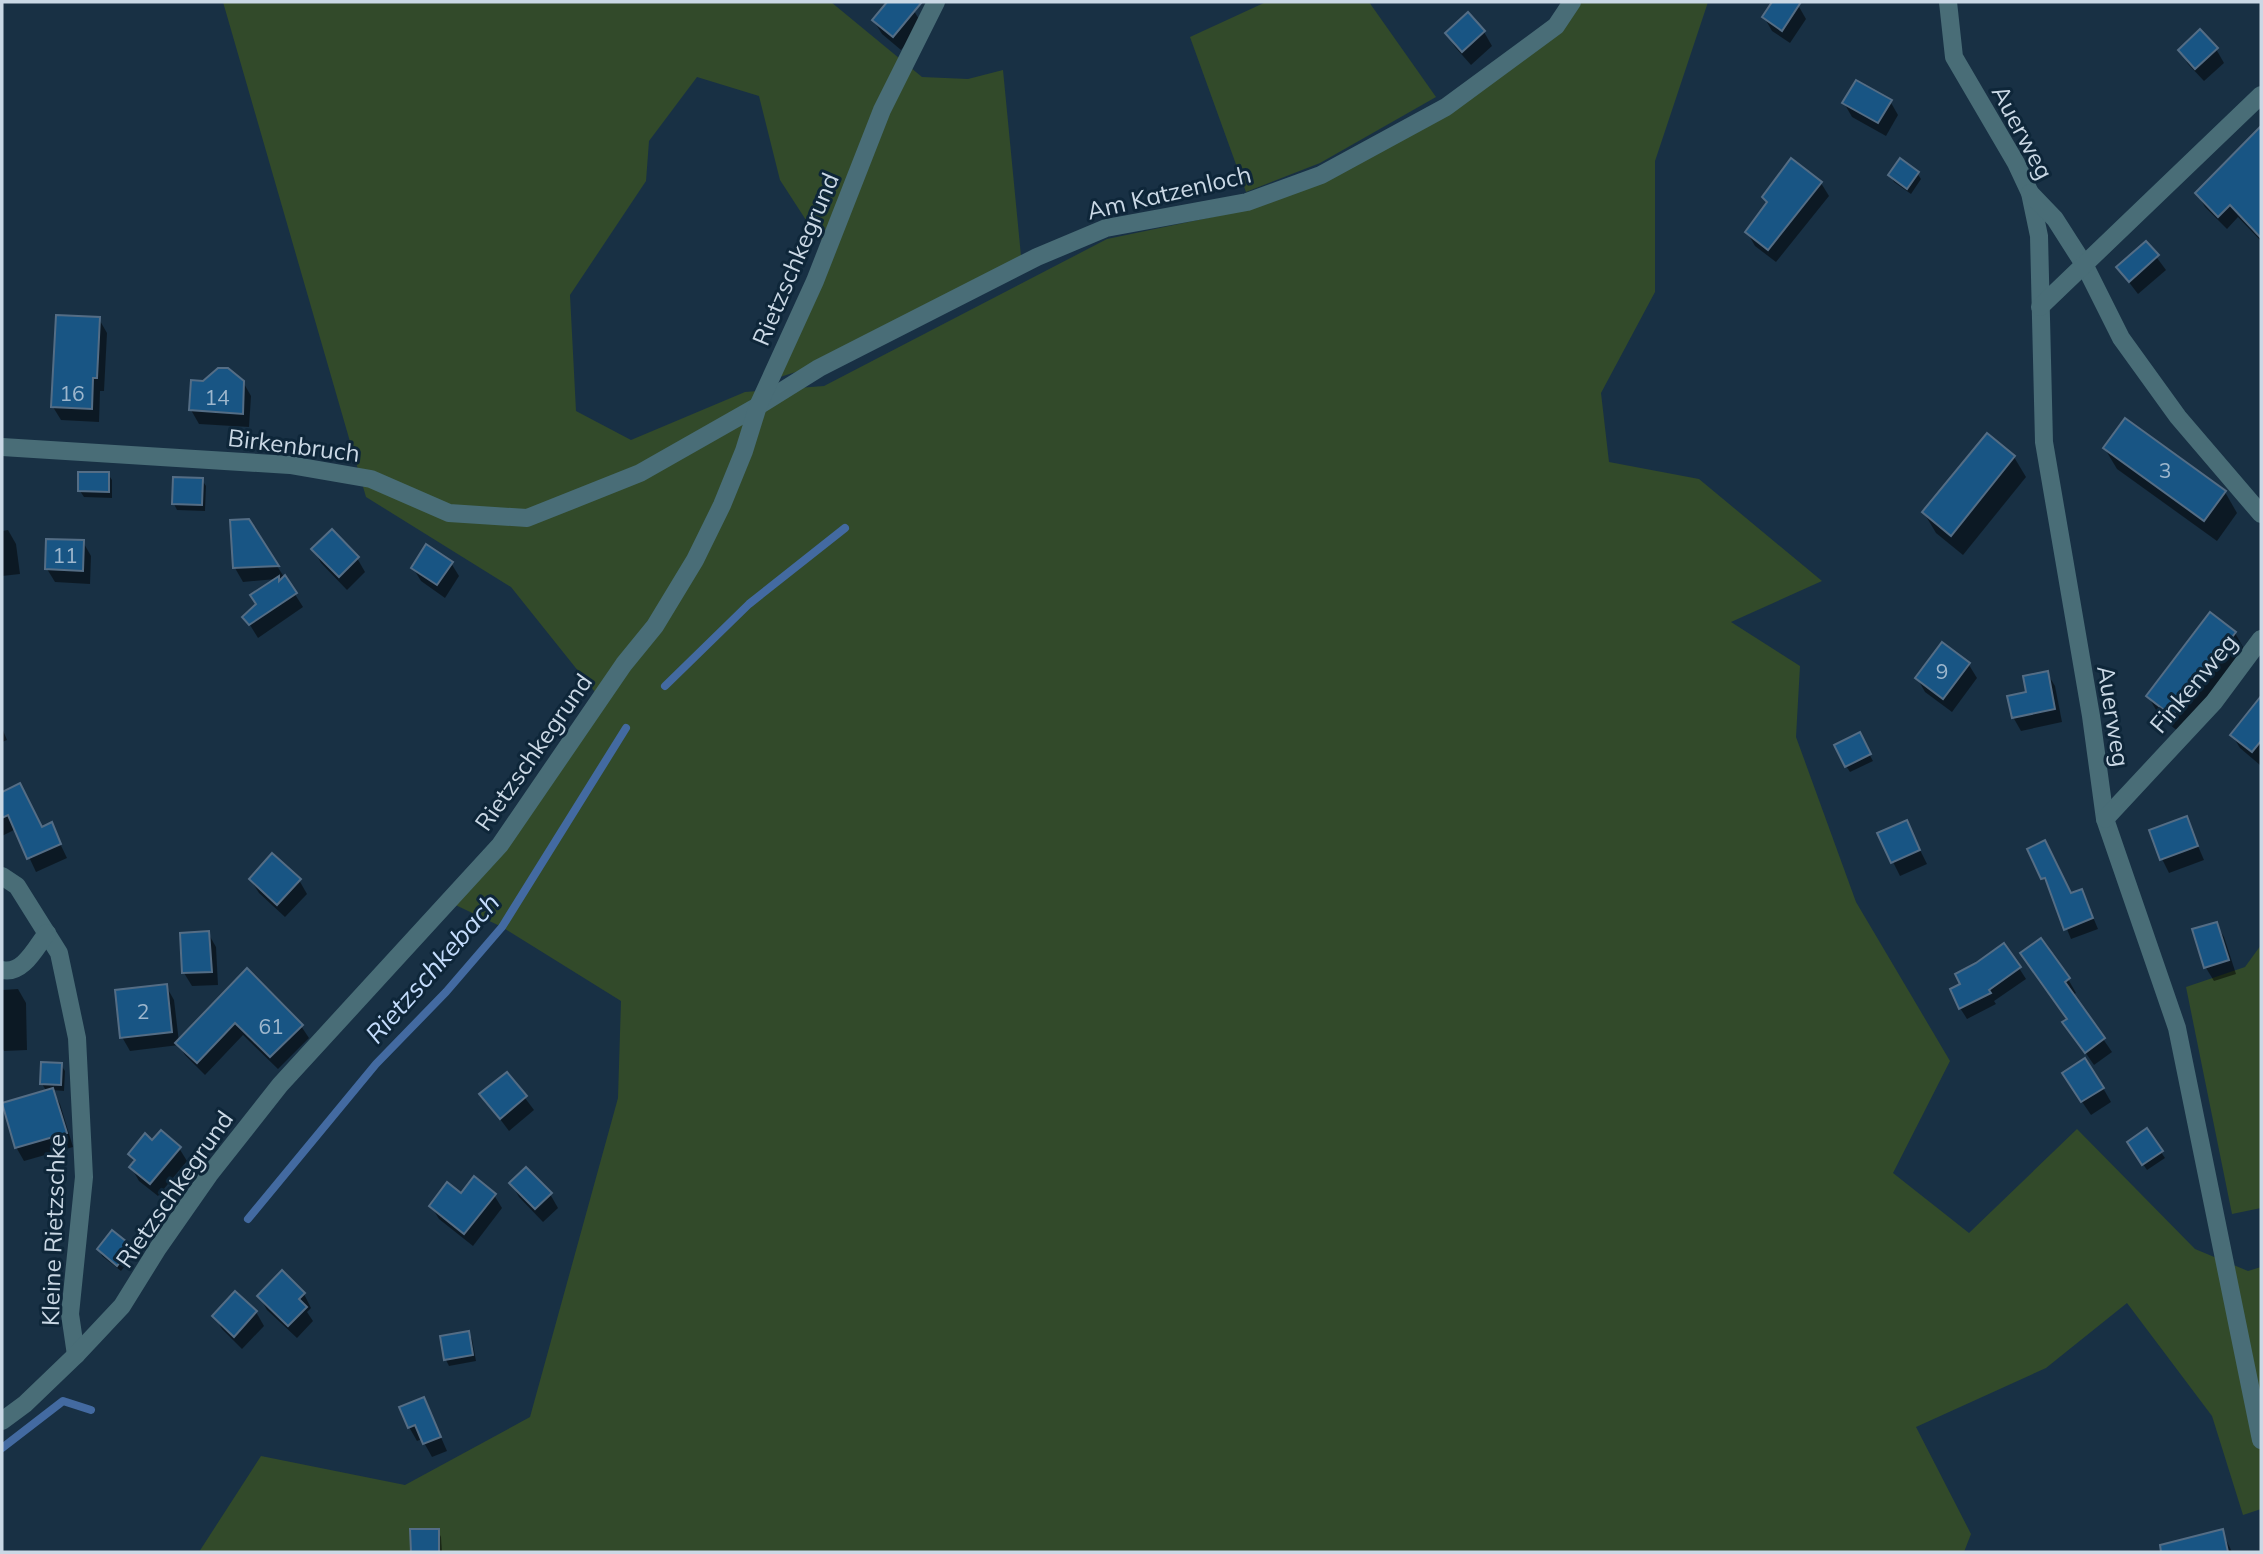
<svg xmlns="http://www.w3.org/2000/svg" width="2263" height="1554" font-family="Mulish,sans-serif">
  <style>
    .green { fill: #324a2a }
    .shadow { fill: #0007 }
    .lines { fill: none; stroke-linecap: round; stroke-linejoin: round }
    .stream { stroke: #436aa1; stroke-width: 8 }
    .building { fill: #185584; stroke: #546d85; stroke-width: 2 }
    .minor { stroke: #496d77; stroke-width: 18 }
    .labels { text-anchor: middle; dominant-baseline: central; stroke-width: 6; stroke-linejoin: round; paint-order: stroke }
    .number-label { font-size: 21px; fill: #9eb7cd }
    .street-label { font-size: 24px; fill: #cad8e5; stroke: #0e2639 }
    .water-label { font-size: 26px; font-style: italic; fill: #c4dcfc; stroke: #0e2639 }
  </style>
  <rect width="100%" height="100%" fill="#183044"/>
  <g class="green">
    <polygon points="223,2 831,2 922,77 968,79 1003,70 1021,256 799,371 780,377 836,251 815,234 780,180 759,96 697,77 649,141 646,181 570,295 576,411 631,440 745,392 824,386 1107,239 1246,210 1446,107 1572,2 1708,2 1655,161 1655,292 1601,393 1609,462 1699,479 1822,581 1731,622 1800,666 1796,737 1856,902 1950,1061 1893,1173 1969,1233 2077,1129 2195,1249 2248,1271 2261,1267 2261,1509 2243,1515 2212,1416 2127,1303 2046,1368 1916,1427 1971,1534 1964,1552 199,1552 261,1456 405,1485 530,1417 618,1098 621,1001 502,927 447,901 493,847 599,697 511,587 366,497"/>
    <polygon points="1266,2 1369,2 1436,97 1320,163 1246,192 1190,37"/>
    <polygon points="2261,945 2261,1208 2232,1214 2186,987 2245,967"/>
  </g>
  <g class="shadow">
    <polygon points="898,2 902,2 914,11 922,24 901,50 882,34 874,21"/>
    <polygon points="1774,2 1793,2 1798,5 1806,19 1790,43 1772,31 1764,17"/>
    <polygon points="1468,15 1484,32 1492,46 1471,65 1455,47 1447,34"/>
    <polygon points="2216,49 2224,63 2204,81 2188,64 2180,50"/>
    <polygon points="1890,101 1898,115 1886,136 1852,117 1844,103"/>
    <polygon points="2261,129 2261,197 2257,201 2261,205 2261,241 2238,217 2227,229 2205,207 2197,193"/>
    <polygon points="1917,173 1921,179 1911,194 1894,182 1890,175"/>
    <polygon points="1821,183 1829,196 1776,262 1755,246 1747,232 1768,204 1764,197"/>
    <polygon points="2146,243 2166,270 2138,294 2118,268"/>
    <polygon points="99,319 107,333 104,391 100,391 99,422 61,420 53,407"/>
    <polygon points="243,382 251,396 249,427 199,424 191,410"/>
    <polygon points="2105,449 2225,492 2237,513 2217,541 2117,469"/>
    <polygon points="2014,457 2026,477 1963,555 1936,533 1924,513"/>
    <polygon points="108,474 112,480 112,498 84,497 80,491"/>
    <polygon points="202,480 206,486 205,511 177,510 174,504"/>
    <polygon points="248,520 303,607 258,638 245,617 258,604 276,579 243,582 235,568 232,521"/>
    <polygon points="8,530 16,544 20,574 2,576 2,531"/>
    <polygon points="83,542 91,556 90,584 55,582 47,569"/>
    <polygon points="314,550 357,558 365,572 347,590 321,563"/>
    <polygon points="451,563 459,576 445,598 421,581 413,568"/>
    <polygon points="2235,633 2247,654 2184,736 2160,717 2148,696"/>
    <polygon points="1969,665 1977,678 1952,712 1925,692 1917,678"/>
    <polygon points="2047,673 2055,686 2062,722 2021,731 2013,717 2028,694"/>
    <polygon points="2260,700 2261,701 2260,765 2240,748 2232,735"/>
    <polygon points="2,728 7,740 2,742"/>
    <polygon points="1859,735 1873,761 1850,772 1846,766"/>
    <polygon points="19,785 42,828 51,825 67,858 36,872 16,829 2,836 2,794"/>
    <polygon points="2186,818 2204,860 2169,873 2162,859"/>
    <polygon points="1906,822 1927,864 1900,876 1893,862"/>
    <polygon points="2029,849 2071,895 2082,891 2098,929 2071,939 2050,888 2043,878"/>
    <polygon points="251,880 299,880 307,894 285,917 259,893"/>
    <polygon points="2216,924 2224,937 2236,974 2214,981 2206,968 2194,931"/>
    <polygon points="208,933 216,947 218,985 192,986 184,973 182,935"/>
    <polygon points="2030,967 2068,979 2076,993 2073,995 2112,1052 2094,1065 2064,1022 2068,1020"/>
    <polygon points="2019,968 2026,979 1994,1001 1996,1004 1967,1019 1960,1008"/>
    <polygon points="247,971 301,1026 309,1038 278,1069 243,1035 205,1075 185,1055 179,1045 130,1051 122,1037 166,986 174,1000 179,1042"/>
    <polygon points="18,989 26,1003 27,1050 4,1051 2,1047 2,990"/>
    <polygon points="61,1065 65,1071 64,1091 52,1090 60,1104 73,1147 24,1161 16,1147 47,1092 42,1084"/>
    <polygon points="507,1074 534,1110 509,1131 482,1095"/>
    <polygon points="2072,1087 2103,1088 2111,1102 2091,1115"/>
    <polygon points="2146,1130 2165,1158 2147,1170 2132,1148"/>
    <polygon points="152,1142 179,1148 187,1161 158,1196 139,1181 131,1167 135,1163 130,1154"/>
    <polygon points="511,1183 550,1194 558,1208 543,1222 519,1197"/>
    <polygon points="461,1195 494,1195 502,1208 473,1246 439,1219 431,1206"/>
    <polygon points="113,1232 131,1248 135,1254 121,1271 102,1256 99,1249"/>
    <polygon points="282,1273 304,1294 311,1308 307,1312 313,1321 297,1338 267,1310 259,1296"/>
    <polygon points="235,1293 256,1312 264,1326 242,1349 222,1329 214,1316"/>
    <polygon points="468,1333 472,1339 476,1361 449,1366 446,1360"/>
    <polygon points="424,1399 447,1451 432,1457 422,1439 417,1441 409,1427"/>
    <polygon points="412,1531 438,1531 441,1537 442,1552 413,1552"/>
    <polygon points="2222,1531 2232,1552 2185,1552 2182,1541"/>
  </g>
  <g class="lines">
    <g class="stream">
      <polyline points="665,686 749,604 845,528"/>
      <polyline points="248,1219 376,1064 446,992 502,927 626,728"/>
      <polyline points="2,1448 63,1401 91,1410"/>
    </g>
  </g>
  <g class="building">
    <polygon points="887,2 922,2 893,37 872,20"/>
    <polygon points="1772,2 1801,2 1782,31 1762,17"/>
    <polygon points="1468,12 1485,31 1462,52 1445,33"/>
    <polygon points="2200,29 2218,48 2195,69 2178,50"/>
    <polygon points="1856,80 1892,100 1878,123 1842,103"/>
    <polygon points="2261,126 2261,238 2230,205 2218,217 2195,193"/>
    <polygon points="1791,158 1822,182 1768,250 1745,232 1767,202 1762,197"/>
    <polygon points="1900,158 1919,172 1907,189 1888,175"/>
    <polygon points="2146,241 2159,255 2129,282 2116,267"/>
    <polygon points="56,315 100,317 97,378 93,378 92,409 51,407"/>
    <polygon points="218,368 228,368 244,381 243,414 189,410 191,380 203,381"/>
    <polygon points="2125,418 2226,491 2204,521 2103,448"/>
    <polygon points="1987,433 2015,456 1951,536 1922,512"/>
    <polygon points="78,472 109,472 109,492 78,491"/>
    <polygon points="173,477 203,478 202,505 172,504"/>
    <polygon points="249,519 279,566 233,568 230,520"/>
    <polygon points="332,529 359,557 339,577 311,549"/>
    <polygon points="46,539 84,540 83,571 45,569"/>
    <polygon points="426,544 453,562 437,585 411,568"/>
    <polygon points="285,575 297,593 249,625 242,617 256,604 250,595 279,576 279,581"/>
    <polygon points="2210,612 2236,632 2172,716 2146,696"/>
    <polygon points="1942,642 1970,663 1943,699 1915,678"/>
    <polygon points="2048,671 2055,709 2012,718 2007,696 2026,692 2023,676"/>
    <polygon points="2261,696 2261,741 2252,752 2230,735"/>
    <polygon points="1860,732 1871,754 1845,767 1834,745"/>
    <polygon points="20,783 42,827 52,822 61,844 27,859 8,815 2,818 2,792"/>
    <polygon points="2187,816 2198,846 2160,860 2149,830"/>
    <polygon points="1907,820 1920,850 1891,863 1877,833"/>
    <polygon points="2045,840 2071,893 2082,889 2093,918 2064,930 2045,878 2041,879 2027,849"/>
    <polygon points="272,853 301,879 277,905 249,879"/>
    <polygon points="2217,922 2229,960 2204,968 2192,929"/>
    <polygon points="209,931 212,972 182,973 180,933"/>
    <polygon points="2041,938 2070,978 2065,982 2105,1038 2085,1053 2062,1022 2067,1019 2020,953"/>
    <polygon points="2004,943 2021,967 1989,990 1991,993 1959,1009 1950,989 1960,984 1955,974 1976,963"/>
    <polygon points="247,968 303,1025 270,1057 235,1023 197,1063 175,1043"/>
    <polygon points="167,984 172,1032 120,1038 115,990"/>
    <polygon points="2085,1058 2104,1088 2081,1102 2062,1073"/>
    <polygon points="41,1062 62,1063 61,1085 40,1084"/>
    <polygon points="507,1072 527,1096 500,1119 479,1094"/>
    <polygon points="53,1088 67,1133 15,1148 2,1103"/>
    <polygon points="2147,1128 2163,1151 2142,1165 2127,1142"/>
    <polygon points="161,1130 181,1147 150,1184 129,1167 135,1160 128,1154 145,1133 152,1140"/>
    <polygon points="526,1167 552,1193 535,1209 509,1183"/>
    <polygon points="474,1176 496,1194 464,1234 429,1206 447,1182 461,1193"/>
    <polygon points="112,1230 132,1246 117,1266 97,1249"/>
    <polygon points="282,1270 305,1293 299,1299 307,1307 288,1326 257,1296"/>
    <polygon points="235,1291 257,1311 234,1337 212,1316"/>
    <polygon points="469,1331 473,1355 444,1360 440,1336"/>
    <polygon points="424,1397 441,1437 423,1444 415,1425 408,1428 399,1407"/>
    <polygon points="410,1529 439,1529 439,1552 411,1552"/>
    <polygon points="2223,1529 2228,1552 2161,1552 2160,1545"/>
  </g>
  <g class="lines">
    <g class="minor">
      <polyline points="1948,2 1954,57 2016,163 2030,193 2039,236 2044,442 2091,716 2105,819 2177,1028 2261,1440"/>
      <polyline points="2030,193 2055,219 2085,266 2121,338 2178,417 2261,514"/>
      <polyline points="2040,307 2261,95"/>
      <polyline points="2,447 290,465 371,479 449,513 527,518 640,473 758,406 819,368 1037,257 1106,228 1247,202 1321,175 1446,107 1556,26 1572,2"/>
      <polyline points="2105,819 2214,702 2261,639"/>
      <polyline points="2,876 17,886 59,953 77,1038 84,1177 70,1314 76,1355"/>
      <path d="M 2,970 C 23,975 36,947 47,933"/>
      <polyline points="2,1421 25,1404 76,1355 122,1306 158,1248 209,1175 280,1085 500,845 624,664 655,626 695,560 722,505 744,451 758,406 815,281 882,110 936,2"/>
    </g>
  </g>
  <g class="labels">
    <g class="number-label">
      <text x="72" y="393">16</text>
      <text x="217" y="397">14</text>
      <text x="2165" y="470">3</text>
      <text x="65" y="555">11</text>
      <text x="1942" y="671">9</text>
      <text x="143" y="1011">2</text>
      <text x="271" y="1026">61</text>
    </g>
    <g class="street-label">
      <text transform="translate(2023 132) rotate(62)">Auerweg</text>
      <text transform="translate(1169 192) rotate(-13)">Am Katzenloch</text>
      <text transform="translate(795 259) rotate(-67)">Rietzschkegrund</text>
      <text transform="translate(294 445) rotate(7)">Birkenbruch</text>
      <text transform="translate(2193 683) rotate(-50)">Finkenweg</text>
      <text transform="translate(2114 716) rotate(81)">Auerweg</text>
      <text transform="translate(533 752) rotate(-55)">Rietzschkegrund</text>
      <text transform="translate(174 1189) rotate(-55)">Rietzschkegrund</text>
      <text transform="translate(53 1230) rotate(-88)">Kleine Rietzschke</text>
    </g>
    <g class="water-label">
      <text transform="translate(432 968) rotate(-49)">Rietzschkebach</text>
    </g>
  </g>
  <rect width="2263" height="1554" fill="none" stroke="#cad8e5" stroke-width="7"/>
</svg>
